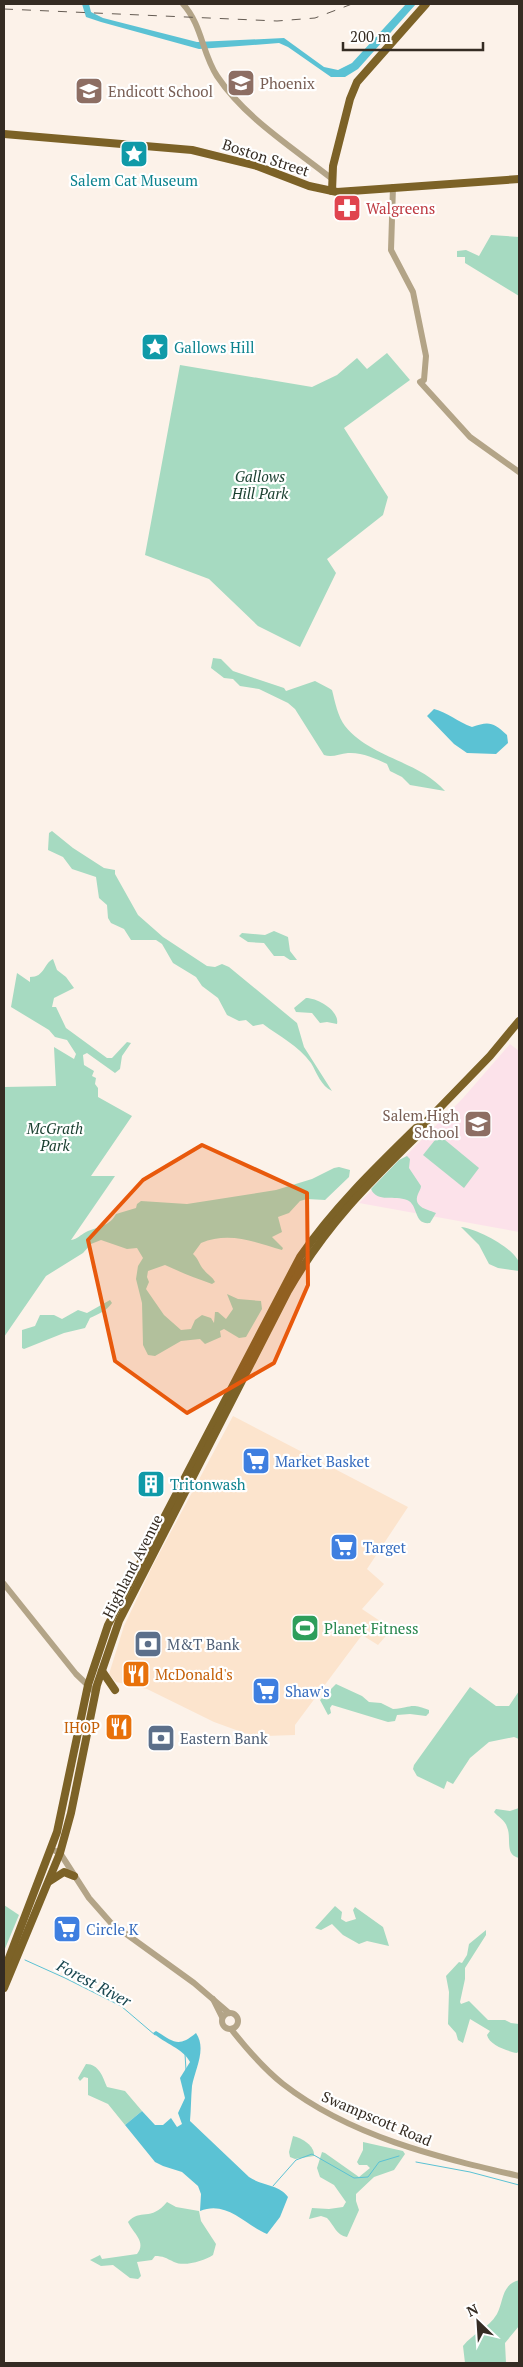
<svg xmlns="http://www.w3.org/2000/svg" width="523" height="2367" font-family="'PT Serif',serif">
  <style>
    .built { fill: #fce4cd }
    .education { fill: #fce2ea }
    .green { fill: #a6dac1 }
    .water { fill: #5bc2d4 }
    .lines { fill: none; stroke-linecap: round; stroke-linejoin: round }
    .stream { stroke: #5bc2d4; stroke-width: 1 }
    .tertiary { stroke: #b3a487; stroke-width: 6 }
    .primary { stroke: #7c6227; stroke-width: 8 }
    .rail { stroke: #645b52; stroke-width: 1; stroke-dasharray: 9 9; stroke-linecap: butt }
    .marked { fill: #e8590c; fill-opacity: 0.2; stroke: #e8590c; stroke-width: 4; stroke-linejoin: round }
    .labels { text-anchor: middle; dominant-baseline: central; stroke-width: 4.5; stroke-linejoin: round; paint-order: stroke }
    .education-label { font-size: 15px; fill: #785e54; stroke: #fff; text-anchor: start }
    .street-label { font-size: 15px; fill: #352c23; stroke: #fff }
    .culture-label { font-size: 15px; fill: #0d838f; stroke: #fff; text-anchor: start }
    .health-label { font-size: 15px; fill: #be3a42; stroke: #fff; text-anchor: start }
    .park-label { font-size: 15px; font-style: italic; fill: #193f2f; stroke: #fff }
    .shop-label { font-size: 15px; fill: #366cbe; stroke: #fff; text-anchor: start }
    .leisure-label { font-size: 15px; fill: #27864d; stroke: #fff; text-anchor: start }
    .service-label { font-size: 15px; fill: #4e5e75; stroke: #fff; text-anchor: start }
    .food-label { font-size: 15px; fill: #c56008; stroke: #fff; text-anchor: start }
    .water-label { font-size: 16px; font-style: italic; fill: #194750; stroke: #fff }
  </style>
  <rect width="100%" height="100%" fill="#fcf2e9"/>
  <polygon class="built" points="233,1416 408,1507 367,1569 384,1584 362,1609 392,1629 378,1645 362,1635 295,1725 295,1735 265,1736 247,1734 214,1722 147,1689 116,1682 109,1674 124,1626 152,1567"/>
  <polygon class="education" points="510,1044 519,1051 519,1232 359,1203 463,1098"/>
  <g class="green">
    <polygon points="491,235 519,237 519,296 465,263 465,257 457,257 457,251 466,250 479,256"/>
    <polygon points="387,353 410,380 344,428 388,497 383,515 327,559 336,573 300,647 258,626 209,579 145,555 180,365 312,387 337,375 357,358 367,369"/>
    <path d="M 213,658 L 221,659 L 233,671 L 284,688 L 286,691 L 315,681 L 332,690 C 335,702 338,717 345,726 C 371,758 419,761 445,791 L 410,785 L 402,777 L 390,771 L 387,764 C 375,758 361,752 348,753 C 339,754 332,758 324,755 L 295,709 L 288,703 L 259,689 L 240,686 L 233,679 L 224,678 L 211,668 Z"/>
    <path d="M 52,831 L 73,848 L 104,868 L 115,870 L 115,874 L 138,915 L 163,937 L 207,966 L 215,967 L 222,964 L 229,967 L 297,1023 L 304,1047 L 332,1091 C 321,1086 317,1073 311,1063 C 298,1045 280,1037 263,1024 L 253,1026 L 246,1020 L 239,1021 L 227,1015 L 218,998 L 202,986 L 196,977 L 173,963 L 162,944 L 156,940 L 131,940 L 124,929 L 111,923 L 108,918 L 107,905 L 99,898 L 96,877 L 72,869 L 63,857 L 48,850 L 49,833 Z"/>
    <polygon points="274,931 288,937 290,951 297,960 290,960 284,956 274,956 264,943 248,942 239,936 242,933 265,935"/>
    <path d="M 53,959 L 57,970 L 66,977 L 74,988 L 54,998 L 52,1007 L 56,1007 L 66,1028 L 107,1058 L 112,1058 L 127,1042 L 131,1043 L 122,1056 L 120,1069 L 115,1073 L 87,1053 L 83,1055 L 84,1065 L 94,1071 L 92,1076 L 96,1078 L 95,1084 L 98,1088 L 98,1097 L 132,1116 L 91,1176 L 115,1176 L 71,1240 C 78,1239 80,1235 86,1232 C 97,1227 110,1226 116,1214 L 136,1208 L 137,1204 L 141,1201 L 187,1204 L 276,1190 L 312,1179 L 334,1168 L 339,1167 L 350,1170 L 349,1177 L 325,1200 L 307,1199 L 300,1201 L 289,1213 L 278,1217 L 282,1232 L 272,1237 L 283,1248 L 282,1250 C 255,1242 229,1231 201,1243 L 193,1254 C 199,1259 199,1265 204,1270 C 208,1275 212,1276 215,1282 L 212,1284 C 195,1278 180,1272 165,1265 L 148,1271 L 147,1277 L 149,1282 L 146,1289 L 164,1315 L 181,1330 L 191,1329 L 195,1320 L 202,1315 L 211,1318 L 214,1323 L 215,1312 L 218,1312 L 226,1319 L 233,1309 L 227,1294 L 238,1299 L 261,1301 L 262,1309 L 246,1337 L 239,1338 L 224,1329 L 220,1331 L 221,1337 L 205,1344 L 200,1339 L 181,1341 L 155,1356 L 148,1355 L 143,1345 L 142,1303 L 136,1279 L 138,1266 L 143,1258 L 137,1248 L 127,1249 L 101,1240 L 91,1244 L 83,1253 L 46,1276 L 4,1337 L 4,1087 L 56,1086 L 54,1047 L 74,1059 L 76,1054 L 67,1040 L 55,1037 L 49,1030 L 11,1007 L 17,973 L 30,982 L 30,977 C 45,977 43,964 53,959 Z"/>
    <path d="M 306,998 C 318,998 340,1011 337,1024 L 327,1022 L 320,1023 L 312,1013 L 296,1012 L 294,1008 Z"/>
    <polygon points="439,1135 479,1168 464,1188 423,1155"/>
    <path d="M 407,1156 L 410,1159 L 409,1168 L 421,1186 C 421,1189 419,1191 418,1194 C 412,1208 430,1210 436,1213 L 430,1223 C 413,1225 419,1205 407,1200 C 395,1195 377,1203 371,1189 L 399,1160 Z"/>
    <path d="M 461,1227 C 475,1228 515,1248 519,1263 C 520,1265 519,1268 519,1271 L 498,1268 L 489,1264 L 479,1245 Z"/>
    <path d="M 110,1300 L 112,1303 C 106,1311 99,1314 90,1318 L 85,1328 L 64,1333 L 24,1349 L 22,1348 L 22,1330 L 35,1326 L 40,1315 L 54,1315 L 62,1319 L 78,1310 L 87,1313 Z"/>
    <path d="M 336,1684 L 362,1696 L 369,1702 L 381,1703 L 393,1709 C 411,1708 410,1702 429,1710 L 429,1713 L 426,1716 L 410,1714 L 397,1715 L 395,1721 L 388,1722 L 332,1705 L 330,1708 L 331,1713 L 328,1715 L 320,1700 Z"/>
    <polygon points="470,1687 496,1706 509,1706 519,1691 519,1739 514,1737 489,1742 470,1758 453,1784 447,1781 444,1789 417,1776 413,1769 414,1765"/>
    <path d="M 519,1808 L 519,1858 C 504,1855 512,1838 507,1827 C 505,1820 498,1817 494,1812 L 496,1809 L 510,1811 Z"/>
    <polygon points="4,1905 19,1915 4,1951"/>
    <polygon points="335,1906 342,1912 341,1919 346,1922 356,1919 353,1910 355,1907 383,1927 389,1946 367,1941 359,1944 343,1935 332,1924 321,1930 315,1928"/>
    <path d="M 486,1930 L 486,1935 L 465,1968 L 465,1979 L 460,2002 L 461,2004 L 469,2001 L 488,2020 L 505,2020 L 511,2023 L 519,2024 L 519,2051 L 517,2053 C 507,2051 489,2045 487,2035 L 490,2031 L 470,2019 L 463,2043 L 458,2040 L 456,2033 L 448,2024 L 449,1992 L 446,1976 L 459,1962 L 462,1963 L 467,1955 L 469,1944 Z"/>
    <path d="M 86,2064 C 99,2064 103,2077 107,2087 L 125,2091 L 142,2111 L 125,2125 L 108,2104 L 88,2095 L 88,2078 L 84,2077 L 80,2081 L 78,2078 Z"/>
    <path d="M 293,2136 C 302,2138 315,2146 314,2156 L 295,2159 L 290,2157 L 289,2152 Z"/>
    <path d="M 363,2142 L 403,2151 L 405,2154 L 394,2170 L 374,2177 L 356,2194 L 356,2201 L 359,2210 L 347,2237 C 336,2235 334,2225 327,2218 L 321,2216 L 309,2219 L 312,2208 L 329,2209 L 343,2207 L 346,2202 L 334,2185 L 320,2177 L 317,2168 L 322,2152 L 325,2153 L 359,2177 L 370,2168 L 367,2165 L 359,2165 L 357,2162 L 363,2150 Z"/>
    <path d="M 167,2202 L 176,2207 L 199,2211 L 201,2221 L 216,2244 L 213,2255 C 204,2261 184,2267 174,2262 C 166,2258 163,2256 155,2256 L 152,2260 L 137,2262 L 141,2276 L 138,2279 L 130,2278 L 113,2265 L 101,2266 L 90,2260 L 100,2255 L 102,2259 L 137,2254 C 147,2242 133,2233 128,2222 C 140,2208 151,2222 167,2202 Z"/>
    <path d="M 519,2280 L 519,2326 L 505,2343 L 506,2363 L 465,2363 L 463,2346 C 473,2333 488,2329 497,2314 C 504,2301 501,2285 519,2280 Z"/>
  </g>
  <g class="water">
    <polygon points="82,4 89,4 91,12 103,18 197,42 284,38 324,67 338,70 352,63 406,4 416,4 358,69 345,77 331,77 288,47 279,43 199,49 101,22 86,17"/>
    <path d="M 434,709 C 447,712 458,722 472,727 C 489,721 493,722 507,735 L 508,743 L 496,754 L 467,753 L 454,744 L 427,716 Z"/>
    <path d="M 156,2031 C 174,2042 178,2048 196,2033 C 207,2049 195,2069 192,2086 C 191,2097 191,2109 190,2121 L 249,2177 C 262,2186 279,2184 288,2197 L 280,2217 L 267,2234 C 245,2225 227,2200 200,2211 L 201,2194 L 198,2186 L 182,2172 L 163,2166 L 155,2162 L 125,2125 L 142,2111 L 155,2125 L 163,2125 L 171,2118 L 177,2127 L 182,2124 L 178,2113 L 185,2098 L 180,2078 L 190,2062 C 184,2049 164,2043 153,2033 Z"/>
  </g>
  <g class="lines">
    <g class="stream">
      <polyline points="25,1960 65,1978 121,2006 155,2035"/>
      <polyline points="185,2054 186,2070"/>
      <polyline points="416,2162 470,2172 519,2185"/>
      <polyline points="273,2186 296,2160 312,2154 354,2178 368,2177 379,2162 399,2156"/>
    </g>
    <g class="tertiary">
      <path d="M 183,4 C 202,25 202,53 217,76 C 245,118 292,147 331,178"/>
      <polyline points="393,187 391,250 413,292 426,356 424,380 420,382 470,437 519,472"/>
      <polyline points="4,1584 76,1674 96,1693"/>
      <polyline points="51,1849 60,1853 89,1898 111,1923 194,1983 229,2013"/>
      <polyline points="213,1999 222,2017"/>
      <circle cx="230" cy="2021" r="8"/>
      <path d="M 231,2029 C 246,2048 264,2069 283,2084 C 351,2137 438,2157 519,2176"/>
    </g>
    <g class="primary">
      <polyline points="4,134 192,150 257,166 309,186 337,192 519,179"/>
      <polyline points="332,191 333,166 350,99 357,82 426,4"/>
      <polyline points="102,1671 115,1690"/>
      <polyline points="50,1881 64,1872 74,1876"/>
      <path d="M 4,1971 L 57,1832 L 88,1685 L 108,1625 L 300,1257 C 333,1209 374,1169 416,1128 L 423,1125"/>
      <path d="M 4,1988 L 60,1853 L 71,1813 L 97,1685 L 119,1621 L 288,1291 C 326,1225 367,1185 420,1133 L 423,1125 L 490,1056 L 519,1021"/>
    </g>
    <polyline class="rail" points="4,9 277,21 315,18 352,4"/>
  </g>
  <path class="marked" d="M 202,1145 L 307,1193 L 308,1285 L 274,1363 L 187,1413 L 115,1361 L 88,1240 L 143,1180 Z"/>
  <defs>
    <symbol id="school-square" viewBox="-11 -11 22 22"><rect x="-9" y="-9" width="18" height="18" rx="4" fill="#8d6e63" stroke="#fff"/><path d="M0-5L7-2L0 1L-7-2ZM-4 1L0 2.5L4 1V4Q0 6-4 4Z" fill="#fff"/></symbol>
    <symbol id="sight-square" viewBox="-11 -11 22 22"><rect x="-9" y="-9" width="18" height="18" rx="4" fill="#0f9aa8" stroke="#fff"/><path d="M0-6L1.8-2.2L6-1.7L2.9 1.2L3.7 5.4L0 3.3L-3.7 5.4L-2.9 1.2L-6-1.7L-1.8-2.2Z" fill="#fff"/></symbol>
    <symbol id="pharmacy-square" viewBox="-11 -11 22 22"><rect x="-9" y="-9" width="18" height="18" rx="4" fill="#e0444e" stroke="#fff"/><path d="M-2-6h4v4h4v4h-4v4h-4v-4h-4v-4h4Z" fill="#fff"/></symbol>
    <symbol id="supermarket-square" viewBox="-11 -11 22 22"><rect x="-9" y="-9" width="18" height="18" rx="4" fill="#3f7fe0" stroke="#fff"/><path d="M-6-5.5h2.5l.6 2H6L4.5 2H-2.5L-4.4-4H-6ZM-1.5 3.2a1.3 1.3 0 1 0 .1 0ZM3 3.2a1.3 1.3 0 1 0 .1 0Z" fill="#fff"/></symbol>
    <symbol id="building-square" viewBox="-11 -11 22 22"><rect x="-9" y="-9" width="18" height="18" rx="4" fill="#0f9aa8" stroke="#fff"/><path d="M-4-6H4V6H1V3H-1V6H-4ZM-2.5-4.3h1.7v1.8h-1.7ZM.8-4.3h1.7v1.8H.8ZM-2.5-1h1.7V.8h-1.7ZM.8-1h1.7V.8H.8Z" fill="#fff"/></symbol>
    <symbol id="stadium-square" viewBox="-11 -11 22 22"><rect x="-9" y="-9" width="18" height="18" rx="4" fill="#2e9e5b" stroke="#fff"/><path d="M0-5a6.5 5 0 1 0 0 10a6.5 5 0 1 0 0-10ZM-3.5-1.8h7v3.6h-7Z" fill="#fff"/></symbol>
    <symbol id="bank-square" viewBox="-11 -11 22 22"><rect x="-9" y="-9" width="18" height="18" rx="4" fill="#5c6f8a" stroke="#fff"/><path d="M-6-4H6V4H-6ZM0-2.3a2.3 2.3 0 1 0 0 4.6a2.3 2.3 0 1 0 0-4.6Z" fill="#fff"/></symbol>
    <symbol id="restaurant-square" viewBox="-11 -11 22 22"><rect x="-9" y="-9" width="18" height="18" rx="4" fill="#e8710a" stroke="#fff"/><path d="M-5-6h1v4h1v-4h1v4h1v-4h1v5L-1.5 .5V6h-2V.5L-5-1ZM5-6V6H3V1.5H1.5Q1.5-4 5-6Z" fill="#fff"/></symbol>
  </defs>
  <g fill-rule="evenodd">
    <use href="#school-square" x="225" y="67" width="32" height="32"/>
    <use href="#school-square" x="73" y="75" width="32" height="32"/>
    <use href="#sight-square" x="118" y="138" width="32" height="32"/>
    <use href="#pharmacy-square" x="331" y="192" width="32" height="32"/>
    <use href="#sight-square" x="139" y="331" width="32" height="32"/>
    <use href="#school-square" x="462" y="1108" width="32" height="32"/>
    <use href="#supermarket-square" x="240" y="1445" width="32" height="32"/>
    <use href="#building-square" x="135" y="1468" width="32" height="32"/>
    <use href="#supermarket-square" x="328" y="1531" width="32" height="32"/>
    <use href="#stadium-square" x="289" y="1612" width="32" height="32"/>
    <use href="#bank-square" x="132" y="1628" width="32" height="32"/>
    <use href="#restaurant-square" x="120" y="1658" width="32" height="32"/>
    <use href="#supermarket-square" x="250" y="1675" width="32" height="32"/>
    <use href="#restaurant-square" x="103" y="1711" width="32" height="32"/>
    <use href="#bank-square" x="145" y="1722" width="32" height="32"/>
    <use href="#supermarket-square" x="51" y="1913" width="32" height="32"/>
  </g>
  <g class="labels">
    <g class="education-label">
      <text x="260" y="83">Phoenix</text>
      <text x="108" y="91">Endicott School</text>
      <text x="459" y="1115" text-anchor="end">Salem High<tspan x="459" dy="17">School</tspan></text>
    </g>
    <g class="street-label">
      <text transform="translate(266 157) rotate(18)">Boston Street</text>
      <text transform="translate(132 1566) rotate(-63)">Highland Avenue</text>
      <text transform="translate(377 2118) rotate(23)">Swampscott Road</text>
    </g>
    <g class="culture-label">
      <text x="134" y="180" text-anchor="middle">Salem Cat Museum</text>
      <text x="174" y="347">Gallows Hill</text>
      <text x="170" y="1484">Tritonwash</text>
    </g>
    <g class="health-label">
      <text x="366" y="208">Walgreens</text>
    </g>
    <g class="park-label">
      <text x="260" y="476">Gallows<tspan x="260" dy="17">Hill Park</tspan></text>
      <text x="55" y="1128">McGrath<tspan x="55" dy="17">Park</tspan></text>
    </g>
    <g class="shop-label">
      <text x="275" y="1461">Market Basket</text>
      <text x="363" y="1547">Target</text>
      <text x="285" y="1691">Shaw's</text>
      <text x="86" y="1929">Circle K</text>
    </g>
    <g class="leisure-label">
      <text x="324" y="1628">Planet Fitness</text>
    </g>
    <g class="service-label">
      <text x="167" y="1644">M&amp;T Bank</text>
      <text x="180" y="1738">Eastern Bank</text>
    </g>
    <g class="food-label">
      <text x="155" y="1674">McDonald's</text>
      <text x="100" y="1727" text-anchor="end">IHOP</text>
    </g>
    <g class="water-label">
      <text transform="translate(94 1983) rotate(28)">Forest River</text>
    </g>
  </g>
  <rect width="523" height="2367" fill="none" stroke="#352c23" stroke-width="10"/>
  <g transform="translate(478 2322) rotate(335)" stroke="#ffffff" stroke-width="4" paint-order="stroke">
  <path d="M0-4L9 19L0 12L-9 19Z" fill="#352c23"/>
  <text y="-8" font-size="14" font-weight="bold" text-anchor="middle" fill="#352c23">N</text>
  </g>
  <path d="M343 42v8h140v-8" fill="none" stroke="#352c23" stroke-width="2.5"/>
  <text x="350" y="42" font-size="15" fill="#352c23" stroke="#ffffff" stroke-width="4" paint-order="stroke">200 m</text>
</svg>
